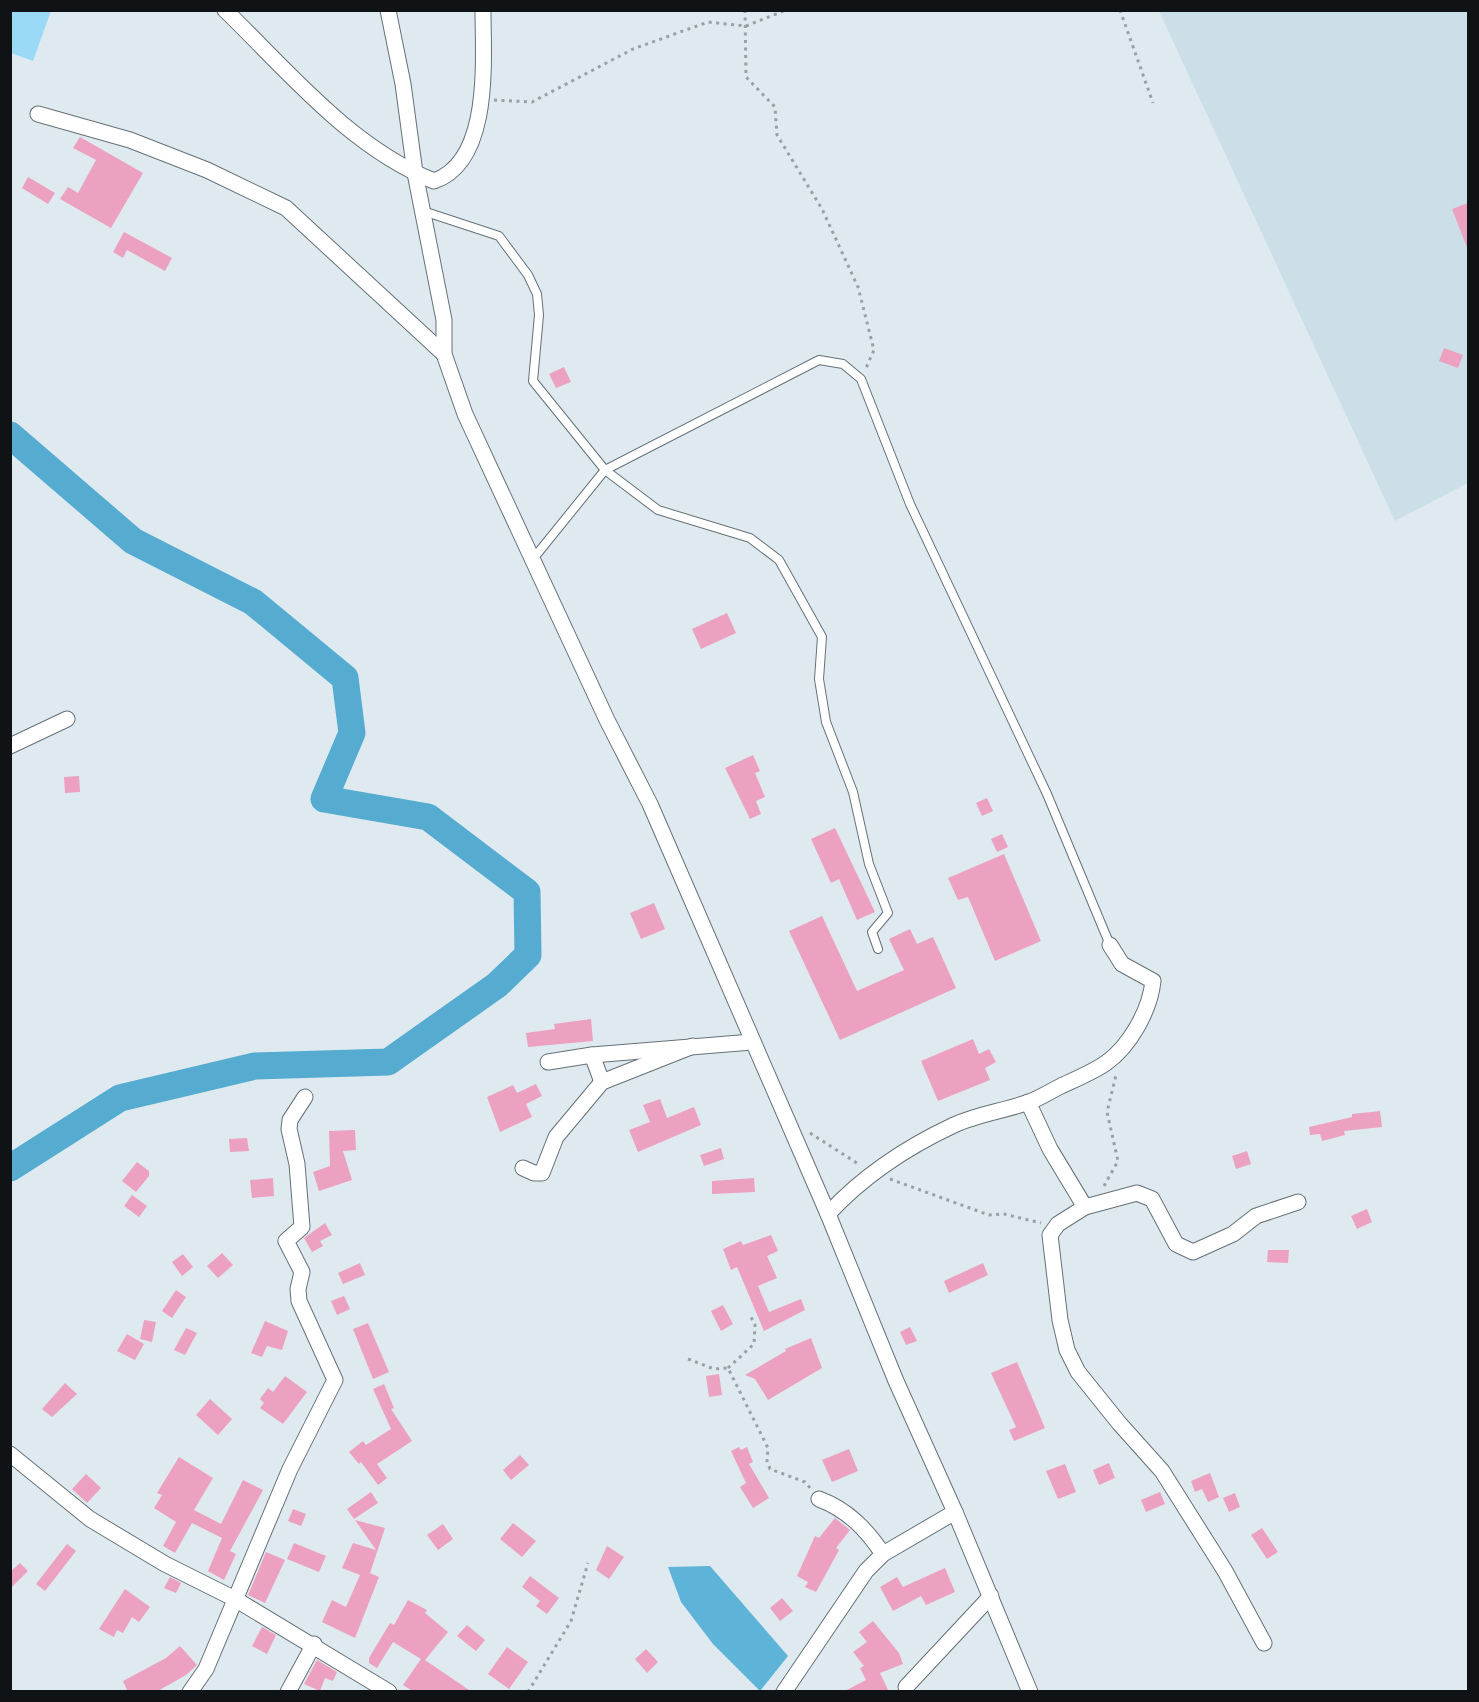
<svg xmlns="http://www.w3.org/2000/svg" width="1479" height="1702" font-family="Poppins,sans-serif">
  <style>
    .built { fill: #ccdfe9 }
    .green { fill: #9bdaf7 }
    .forest { fill: #5eb3d8 }
    .lines { fill: none; stroke-linecap: round; stroke-linejoin: round }
    .river { stroke: #55abd0; stroke-width: 27 }
    .building { fill: #eda1c1 }
    .lane-casing { stroke: #667176; stroke-width: 10 }
    .street-casing { stroke: #667176; stroke-width: 17 }
    .path { stroke: #97a1a5; stroke-width: 3; stroke-dasharray: 3 4.5; stroke-linecap: butt }
    .lane { stroke: #fff; stroke-width: 8 }
    .street { stroke: #fff; stroke-width: 15 }
  </style>
  <rect width="100%" height="100%" fill="#deeaf0"/>
  <polygon class="built" points="1159,11 1468,11 1468,483 1395,521"/>
  <polygon class="green" points="12,10 51,11 33,61 11,53"/>
  <polygon class="forest" points="710,1566 788,1656 760,1691 713,1644 681,1602 668,1567"/>
  <g class="lines">
    <polyline class="river" points="10,435 133,541 253,602 345,678 352,733 324,799 428,817 527,892 528,955 497,985 388,1062 255,1066 120,1098 10,1168"/>
  </g>
  <g class="building">
    <polygon points="80,137 143,173 111,228 60,199 68,187 78,193 96,160 73,148"/>
    <polygon points="28,177 55,193 48,204 22,188"/>
    <polygon points="1468,203 1468,250 1452,209"/>
    <polygon points="124,232 172,258 165,271 127,250 123,258 113,252"/>
    <polygon points="1444,348 1463,355 1458,368 1439,361"/>
    <polygon points="564,367 571,382 556,388 549,374"/>
    <polygon points="727,613 736,633 701,649 692,629"/>
    <polygon points="753,755 760,771 755,773 765,797 756,801 761,814 750,819 725,768"/>
    <polygon points="79,776 80,792 65,793 64,777"/>
    <polygon points="987,798 993,811 982,816 976,803"/>
    <polygon points="835,828 875,912 857,920 839,879 831,883 811,839"/>
    <polygon points="1002,834 1008,847 997,852 991,839"/>
    <polygon points="1004,854 1041,941 995,961 968,897 958,900 948,878"/>
    <polygon points="654,903 665,929 641,939 630,913"/>
    <polygon points="822,916 857,991 904,970 889,939 910,929 917,944 933,937 956,988 840,1040 789,931"/>
    <polygon points="591,1019 593,1041 528,1047 526,1033 555,1029 554,1024"/>
    <polygon points="973,1039 979,1054 989,1049 996,1062 985,1068 990,1080 938,1101 921,1061"/>
    <polygon points="536,1084 542,1096 526,1104 532,1117 500,1132 487,1097 513,1085 517,1093"/>
    <polygon points="660,1099 667,1118 694,1107 701,1125 638,1152 629,1130 650,1122 643,1105"/>
    <polygon points="1380,1111 1382,1127 1344,1131 1345,1135 1322,1141 1320,1134 1310,1135 1309,1127 1352,1117 1352,1114"/>
    <polygon points="355,1130 356,1150 343,1151 352,1180 319,1191 313,1172 330,1166 329,1131"/>
    <polygon points="247,1138 249,1151 230,1152 229,1139"/>
    <polygon points="721,1148 724,1159 704,1166 700,1155"/>
    <polygon points="1247,1151 1251,1164 1236,1169 1232,1156"/>
    <polygon points="137,1162 149,1171 149,1176 136,1192 122,1181"/>
    <polygon points="273,1178 274,1196 252,1198 250,1180"/>
    <polygon points="754,1178 755,1192 712,1194 712,1181"/>
    <polygon points="132,1195 147,1206 139,1217 124,1206"/>
    <polygon points="1367,1209 1372,1222 1357,1229 1351,1216"/>
    <polygon points="325,1223 332,1235 320,1241 323,1246 312,1252 304,1238"/>
    <polygon points="771,1235 778,1251 767,1256 777,1278 758,1286 769,1312 801,1299 805,1310 764,1331 737,1267 731,1270 723,1249 741,1241 743,1245"/>
    <polygon points="1268,1250 1289,1250 1288,1263 1267,1262"/>
    <polygon points="222,1253 233,1265 218,1278 207,1266"/>
    <polygon points="183,1254 193,1267 182,1276 172,1262"/>
    <polygon points="360,1263 365,1275 343,1284 338,1273"/>
    <polygon points="983,1263 988,1275 949,1293 944,1281"/>
    <polygon points="176,1290 186,1297 172,1318 162,1311"/>
    <polygon points="344,1296 350,1309 337,1315 331,1301"/>
    <polygon points="723,1305 733,1324 721,1331 711,1311"/>
    <polygon points="144,1320 156,1322 152,1342 140,1339"/>
    <polygon points="265,1321 288,1331 282,1350 267,1346 262,1357 251,1353"/>
    <polygon points="368,1323 389,1372 373,1379 353,1329"/>
    <polygon points="910,1327 917,1341 906,1345 900,1332"/>
    <polygon points="186,1328 197,1333 185,1355 174,1350"/>
    <polygon points="127,1334 144,1344 135,1360 117,1351"/>
    <polygon points="811,1338 822,1368 768,1400 755,1379 745,1375 786,1351 785,1349"/>
    <polygon points="1017,1362 1045,1428 1014,1441 1009,1430 1016,1427 991,1373"/>
    <polygon points="719,1374 722,1395 709,1397 706,1376"/>
    <polygon points="285,1376 307,1392 283,1424 260,1408 264,1403 260,1399 268,1388 273,1392"/>
    <polygon points="65,1383 77,1394 52,1417 42,1409"/>
    <polygon points="384,1384 394,1408 391,1409 412,1441 377,1464 387,1478 378,1485 361,1462 359,1464 349,1452 363,1441 366,1445 391,1429 373,1389"/>
    <polygon points="210,1399 232,1419 218,1435 196,1415"/>
    <polygon points="739,1447 741,1450 747,1447 753,1462 749,1464 769,1498 753,1508 740,1487 746,1483 731,1451"/>
    <polygon points="849,1449 858,1471 832,1482 822,1460"/>
    <polygon points="520,1455 529,1465 511,1480 503,1470"/>
    <polygon points="179,1457 213,1478 194,1510 221,1524 243,1480 263,1490 230,1551 236,1554 224,1580 208,1571 222,1538 192,1523 175,1553 163,1546 176,1522 154,1508 162,1495 157,1493"/>
    <polygon points="1109,1463 1115,1478 1099,1485 1093,1470"/>
    <polygon points="1065,1464 1076,1492 1058,1499 1046,1471"/>
    <polygon points="1210,1473 1219,1497 1208,1502 1202,1489 1195,1492 1191,1481"/>
    <polygon points="86,1474 101,1488 87,1503 72,1489"/>
    <polygon points="371,1492 378,1503 354,1519 347,1509"/>
    <polygon points="1160,1492 1165,1504 1146,1512 1141,1500"/>
    <polygon points="1235,1493 1240,1507 1229,1512 1223,1498"/>
    <polygon points="293,1509 306,1514 301,1526 288,1521"/>
    <polygon points="835,1518 850,1530 836,1548 839,1550 816,1592 805,1587 808,1582 797,1576 815,1536 819,1538"/>
    <polygon points="355,1520 385,1528 370,1573 379,1577 355,1638 322,1622 332,1600 346,1607 360,1575 342,1568 353,1543 376,1550"/>
    <polygon points="513,1523 536,1541 522,1557 500,1539"/>
    <polygon points="443,1524 453,1539 438,1550 427,1535"/>
    <polygon points="1262,1528 1278,1552 1267,1559 1251,1535"/>
    <polygon points="294,1543 326,1556 319,1572 287,1559"/>
    <polygon points="67,1544 76,1551 45,1591 36,1584"/>
    <polygon points="607,1546 624,1557 609,1579 596,1570"/>
    <polygon points="266,1552 285,1560 265,1603 248,1595"/>
    <polygon points="20,1563 28,1571 10,1589 10,1572"/>
    <polygon points="945,1568 955,1592 926,1605 921,1596 893,1611 880,1587 897,1577 903,1587"/>
    <polygon points="530,1576 559,1598 547,1614 536,1606 540,1601 522,1587"/>
    <polygon points="170,1577 181,1583 176,1593 164,1588"/>
    <polygon points="125,1589 150,1607 139,1622 132,1617 123,1633 117,1630 114,1637 99,1629"/>
    <polygon points="782,1598 793,1611 780,1621 770,1608"/>
    <polygon points="408,1600 427,1610 425,1613 448,1632 425,1660 472,1692 414,1692 403,1685 421,1659 393,1642 377,1668 369,1663 369,1658 390,1623 394,1625"/>
    <polygon points="873,1621 899,1653 903,1664 880,1673 889,1692 843,1692 866,1680 860,1668 864,1666 853,1652 867,1642 859,1632"/>
    <polygon points="467,1625 485,1640 476,1651 457,1636"/>
    <polygon points="262,1627 276,1635 267,1654 252,1646"/>
    <polygon points="180,1646 197,1665 186,1675 156,1692 128,1692 123,1681 166,1658"/>
    <polygon points="507,1647 528,1662 509,1689 488,1674"/>
    <polygon points="646,1649 658,1662 647,1673 635,1659"/>
    <polygon points="317,1660 337,1672 333,1681 325,1678 320,1691 304,1684"/>
  </g>
  <g class="lines">
    <defs>
      <g id="lane">
        <polyline points="423,211 499,236 528,275 537,294 539,315 533,381 605,470 658,510 750,538 779,560 822,637 819,679 826,722 853,792 869,864 888,913 872,932 878,949"/>
        <polyline points="533,559 605,470 819,360 843,364 861,379 910,504 1047,794 1110,945"/>
      </g>
      <g id="street">
        <path d="M 225,10 C 289,72 350,147 434,181 C 492,161 483,59 483,10"/>
        <polyline points="388,10 403,84 415,173 444,320 444,354 465,414 607,720 650,804 828,1214 896,1381 955,1512 1030,1692"/>
        <polyline points="38,114 130,140 207,170 286,208 444,354"/>
        <polyline points="10,746 67,719"/>
        <polyline points="592,1055 602,1082"/>
        <polyline points="548,1062 592,1055 752,1042"/>
        <polyline points="1028,1102 1050,1149 1085,1207 1137,1193 1152,1199 1176,1244 1193,1252 1233,1234 1256,1216 1298,1202"/>
        <polyline points="523,1168 534,1173 542,1173 556,1137 602,1082 693,1046"/>
        <polyline points="1085,1207 1058,1224 1050,1235 1060,1320 1067,1350 1078,1372 1119,1423 1162,1471 1225,1571 1264,1643"/>
        <path d="M 828,1214 C 864,1175 907,1147 954,1125 C 978,1114 1004,1111 1029,1102 C 1040,1098 1051,1091 1061,1086 C 1076,1079 1093,1072 1106,1063 C 1130,1046 1150,1010 1153,981 L 1122,964 L 1110,945"/>
        <polyline points="10,1454 90,1519 165,1564 235,1599 389,1692"/>
        <path d="M 819,1499 C 848,1510 866,1529 883,1554"/>
        <polyline points="906,1687 991,1596"/>
        <polyline points="190,1692 206,1669 290,1469 335,1380 299,1301 298,1289 302,1272 286,1241 302,1227 297,1164 289,1129 290,1120 305,1097"/>
        <polyline points="288,1692 314,1644"/>
        <polyline points="784,1692 866,1571 883,1554 955,1512"/>
      </g>
    </defs>
    <use href="#lane" class="lane-casing"/>
    <use href="#street" class="street-casing"/>
    <g class="path">
      <polyline points="745,10 746,77 775,107 777,135 822,209 858,287 874,350 866,368"/>
      <polyline points="1120,10 1153,103"/>
      <polyline points="494,100 532,102 633,49 708,22 746,26 786,10"/>
      <polyline points="810,1133 860,1165"/>
      <polyline points="890,1179 989,1215 1004,1214 1041,1223"/>
      <polyline points="1104,1186 1118,1161 1107,1112 1116,1075"/>
      <polyline points="688,1359 714,1369 728,1368 768,1448 767,1461 770,1469 805,1482 811,1489"/>
      <polyline points="728,1368 754,1344 755,1325 750,1315"/>
      <polyline points="528,1692 571,1621 588,1563"/>
    </g>
    <use href="#lane" class="lane"/>
    <use href="#street" class="street"/>
  </g>
  <rect width="1479" height="1702" fill="none" stroke="#0f1315" stroke-width="24"/>
</svg>
